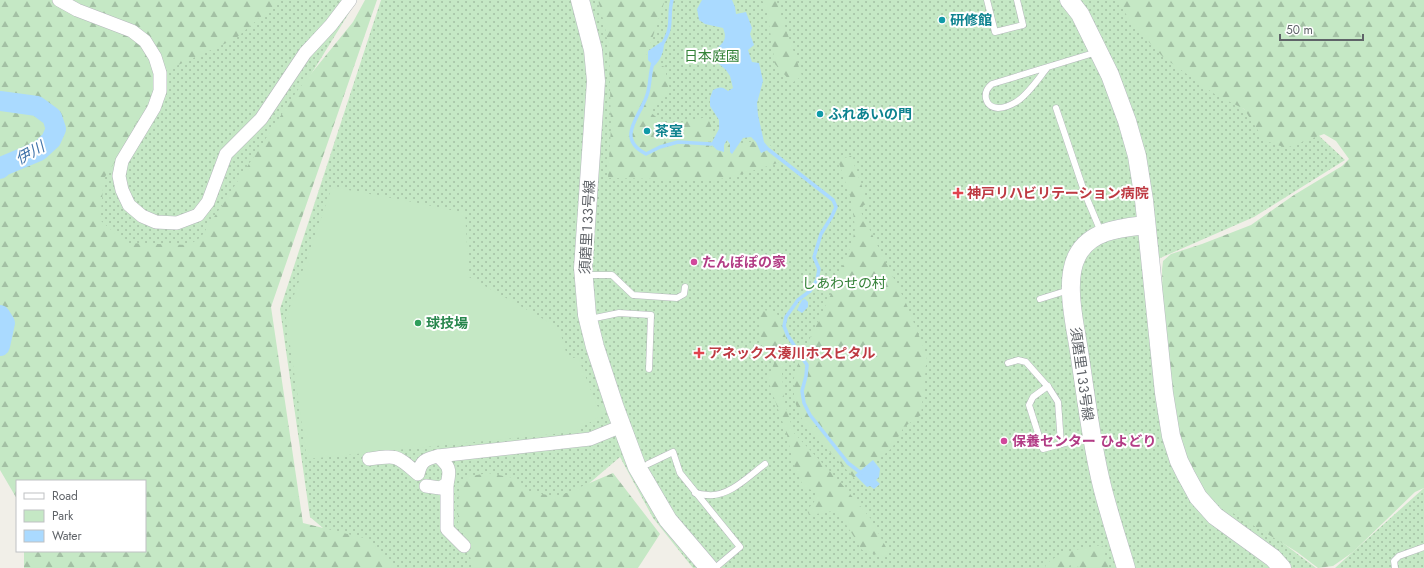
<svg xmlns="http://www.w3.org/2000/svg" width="1424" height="568" font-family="Jost,'Noto Sans JP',sans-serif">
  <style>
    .green { fill: url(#green-dots) }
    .forest { fill: url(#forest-firs) }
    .pitch { fill: #c5e8c5 }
    .water { fill: #aadaff }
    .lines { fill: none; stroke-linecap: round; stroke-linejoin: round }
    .stream { stroke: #aadaff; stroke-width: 3.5 }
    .river { stroke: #aadaff; stroke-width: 20 }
    .lane-casing { stroke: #b5b8bc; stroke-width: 7 }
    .street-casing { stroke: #b5b8bc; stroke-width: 14 }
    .secondary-casing { stroke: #b6babf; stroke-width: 19 }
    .lane { stroke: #fff; stroke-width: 6 }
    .street { stroke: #fff; stroke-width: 13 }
    .secondary { stroke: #fff; stroke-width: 18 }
    .culture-dot { fill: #0f9aa8; stroke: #fff; stroke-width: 1.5 }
    .health-dot { fill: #e0444e; stroke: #fff; stroke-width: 1.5 }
    .hotel-dot { fill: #d1479c; stroke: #fff; stroke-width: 1.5 }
    .leisure-dot { fill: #2e9e5b; stroke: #fff; stroke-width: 1.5 }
    .labels { text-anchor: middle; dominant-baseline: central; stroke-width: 4; stroke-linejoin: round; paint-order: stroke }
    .culture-label { font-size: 14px; font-weight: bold; fill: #0d838f; stroke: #fff; text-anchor: start }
    .park-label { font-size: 14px; fill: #348238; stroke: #fff }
    .health-label { font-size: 14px; font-weight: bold; fill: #be3a42; stroke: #fff; text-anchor: start }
    .street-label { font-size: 14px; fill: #5f6368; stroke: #fff }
    .hotel-label { font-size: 14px; font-weight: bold; fill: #b23c85; stroke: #fff; text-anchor: start }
    .leisure-label { font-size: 14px; font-weight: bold; fill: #27864d; stroke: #fff; text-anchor: start }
    .water-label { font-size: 15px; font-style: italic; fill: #4174aa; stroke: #fff }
  </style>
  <defs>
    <pattern id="green-dots" width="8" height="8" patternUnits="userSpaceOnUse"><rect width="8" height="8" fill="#c5e8c5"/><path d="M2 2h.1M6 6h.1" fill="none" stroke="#a3c0a4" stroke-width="1.8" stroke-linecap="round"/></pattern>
    <pattern id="forest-firs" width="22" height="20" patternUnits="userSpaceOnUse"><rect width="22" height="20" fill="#c5e8c5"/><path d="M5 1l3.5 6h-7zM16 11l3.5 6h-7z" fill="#a3c0a4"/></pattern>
  </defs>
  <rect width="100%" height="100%" fill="#f1efe8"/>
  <g class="green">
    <polygon points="0,0 357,0 193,265 72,244"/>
    <polygon points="381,0 1121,0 1132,17 1273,133 1316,133 1345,160 1254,217 1158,259 1191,435 1209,487 1316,568 693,568 653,518 620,457 490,568 370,568 310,517 280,309"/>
    <polygon points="1424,488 1424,568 1335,568"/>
  </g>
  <g class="forest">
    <polygon points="0,0 277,0 278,2 235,39 165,71 110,170 104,178 100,220 126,243 189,245 201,237 297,91 353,22 365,0 377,0 271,307 303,523 368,539 396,568 24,568 24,551 145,551 145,481 17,481 17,499 0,470"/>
    <polygon points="598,0 665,0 645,60 665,67 669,93 650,112 666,125 708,117 713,132 709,147 767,140 781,162 732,177 714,180 608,178 611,127 609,49 604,23"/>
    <polygon points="762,0 776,0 802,76 792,83 775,64 767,11"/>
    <polygon points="1117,0 1424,0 1424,488 1415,492 1353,552 1333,566 1318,568 1297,552 1228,510 1204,491 1190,465 1177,430 1163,302 1162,270 1163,261 1171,254 1202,244 1251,225 1294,195 1342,166 1349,159 1336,141 1324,134 1286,148 1269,142 1263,138 1244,109 1216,95 1163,57 1133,25"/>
    <polygon points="851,156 868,203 859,208 906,303 927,356 921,415 904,427 892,448 855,479 805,425 799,413 794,399 794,378 799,361 833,290 852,243 855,229 852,202 838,160"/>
    <polygon points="760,310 776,311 787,341 782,372 784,401 794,433 840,482 871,519 889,553 881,556 862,550 851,532 837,511 809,515 807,510 814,502 817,493 803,486 793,462 787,435 768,380 774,363 761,344"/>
    <polygon points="488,473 514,478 528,491 557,497 613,473 660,534 638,568 473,568 465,537 458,522 459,489 466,477"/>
    <path d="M 1102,545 L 1109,568 L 1083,568 L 1071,565 L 1062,568 L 1045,568 L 1046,564 C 1062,551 1081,548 1102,545 Z"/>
  </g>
  <polygon class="pitch" points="332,187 413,202 465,213 469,277 559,328 568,359 578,357 597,406 609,411 574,432 307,459 286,318"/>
  <g class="water">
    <path d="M 702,0 L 732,0 L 735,7 L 736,14 L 746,12 L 752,28 L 750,34 L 754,45 L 748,50 L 752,62 L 759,63 L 763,81 L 757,103 L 758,115 L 764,142 L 770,149 L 761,153 L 756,142 L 751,137 L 743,138 L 732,154 L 730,152 L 730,144 L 727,140 L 724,145 L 724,152 L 717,150 L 711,144 L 719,129 L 719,120 L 710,106 L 710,98 L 713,90 C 719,87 722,86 728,91 L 733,88 L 730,76 L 726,70 L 719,64 L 714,51 C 723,43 728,40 723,28 L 705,24 L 699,20 L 697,9 Z"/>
    <path d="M 661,42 L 664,43 C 664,52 660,61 654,66 L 648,60 L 648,51 Z"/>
    <polygon points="805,299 808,302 808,307 802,313 797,310 802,300"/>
    <polygon points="873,460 880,469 879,477 876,480 880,484 874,489 870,486 867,487 855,475"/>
  </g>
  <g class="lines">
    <g class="stream">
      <path d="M 661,47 C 664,41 668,35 669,29 C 671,19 669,10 672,0"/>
      <path d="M 654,61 C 649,71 651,84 647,95 C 640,117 615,138 646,154 L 660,147 L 678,142 L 711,144"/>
      <polyline points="769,150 833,200 836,207 832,216 821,234 814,257 819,269 817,280 810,291 798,300 786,317 784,326 788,336 807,365 806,376 802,391 804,403 810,415 848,463 861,473"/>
    </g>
    <g class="river">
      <polyline points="0,101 37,106 52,117 56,129 51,140 39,151 3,166 0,169"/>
      <polyline points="0,315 5,323 0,346"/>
    </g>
    <defs>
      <g id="lane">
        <polyline points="987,0 995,32 1023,25 1017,0"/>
        <path d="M 1047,68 C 1039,78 1027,96 1016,102 C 1011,105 1003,108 998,108 C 984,107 982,92 992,84 L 1097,52"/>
        <polyline points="1056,108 1085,194 1101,232"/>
        <polyline points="586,275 612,275 633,295 677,298 684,294 685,287"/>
        <polyline points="1040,299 1069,290"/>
        <polyline points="590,319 619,313 651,315 649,369"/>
        <polyline points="1008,363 1018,360 1026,362 1049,388 1058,402 1061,444 1090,437"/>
        <polyline points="1048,386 1033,397 1029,405 1043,449 1061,444"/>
        <polyline points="648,464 673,452 680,473 740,547 715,568"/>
        <path d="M 695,493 C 700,494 704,495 708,495 C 729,497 749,476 765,464"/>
        <polyline points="1395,568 1394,561 1399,556 1424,547"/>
      </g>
      <g id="street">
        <polyline points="59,0 77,10 132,31 145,41 155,57 160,73 160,91 154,108 122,161 119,176 122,190 129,205 142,216 156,222 177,223 198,215 208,202 226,154 261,119 305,53 331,25 350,0"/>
        <path d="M 369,459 C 398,455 396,455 418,474 C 421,461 425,459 438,456 L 590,439 L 622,426"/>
        <polyline points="447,484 447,529 464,546"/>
        <path d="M 426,486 L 440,488 L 447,484 C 451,469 449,466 438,456"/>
      </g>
      <g id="secondary">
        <polyline points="580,0 593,50 596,81 583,268 587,315 595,347 615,408 637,467 668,520 709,568"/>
        <polyline points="1069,0 1080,14 1110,75 1127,121 1137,156 1144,200 1164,393 1171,436 1179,461 1186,475 1198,497 1215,516 1273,558 1282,568"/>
        <path d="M 1126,568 C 1118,541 1109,514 1102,486 C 1091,442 1086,396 1079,351 C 1075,324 1064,281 1077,256 C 1090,230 1121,228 1146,225"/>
      </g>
    </defs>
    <use href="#lane" class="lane-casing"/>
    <use href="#street" class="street-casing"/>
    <use href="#secondary" class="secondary-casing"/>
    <use href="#lane" class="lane"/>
    <use href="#street" class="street"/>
    <use href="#secondary" class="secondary"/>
  </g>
  <g class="culture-dot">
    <circle cx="942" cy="20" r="4"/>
    <circle cx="820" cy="114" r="4"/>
    <circle cx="647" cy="131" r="4"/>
  </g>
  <g class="health-dot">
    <path d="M956 187h4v4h4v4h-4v4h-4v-4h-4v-4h4z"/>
    <path d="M697 347h4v4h4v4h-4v4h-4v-4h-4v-4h4z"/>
  </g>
  <g class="hotel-dot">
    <circle cx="694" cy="262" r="4"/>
    <circle cx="1004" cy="441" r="4"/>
  </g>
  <circle class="leisure-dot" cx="418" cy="323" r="4"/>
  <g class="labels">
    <g class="culture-label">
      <text x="950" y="20">研修館</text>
      <text x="828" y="114">ふれあいの門</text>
      <text x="655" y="131">茶室</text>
    </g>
    <g class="park-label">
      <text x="712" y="56">日本庭園</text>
      <text x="844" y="283">しあわせの村</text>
    </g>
    <g class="health-label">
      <text x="967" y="193">神戸リハビリテーション病院</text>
      <text x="708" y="353">アネックス湊川ホスピタル</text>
    </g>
    <g class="street-label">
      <text transform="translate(587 227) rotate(-87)">須磨里１３３号線</text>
      <text transform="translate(1082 374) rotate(82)">須磨里１３３号線</text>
    </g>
    <g class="hotel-label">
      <text x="702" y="262">たんぽぽの家</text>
      <text x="1012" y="441">保養センター ひよどり</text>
    </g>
    <g class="leisure-label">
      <text x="426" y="323">球技場</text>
    </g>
    <g class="water-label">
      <text transform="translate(30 153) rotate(-29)">伊川</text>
    </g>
  </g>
  <rect x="16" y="480" width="130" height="72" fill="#ffffff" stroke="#bfc1c3"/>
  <rect x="24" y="493" width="20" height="6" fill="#ffffff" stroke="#bfc1c3"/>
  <text x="52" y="500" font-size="12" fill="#5f6368">Road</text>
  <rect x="24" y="510" width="20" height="12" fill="#c5e8c5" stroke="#bfc1c3"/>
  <text x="52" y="520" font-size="12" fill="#5f6368">Park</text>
  <rect x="24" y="530" width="20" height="12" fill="#aadaff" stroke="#bfc1c3"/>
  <text x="52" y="540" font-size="12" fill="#5f6368">Water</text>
  <path d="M1280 34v6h83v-6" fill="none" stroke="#5f6368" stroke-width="2"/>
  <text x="1286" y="34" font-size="12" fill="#5f6368" stroke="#ffffff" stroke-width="3" paint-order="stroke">50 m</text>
</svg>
